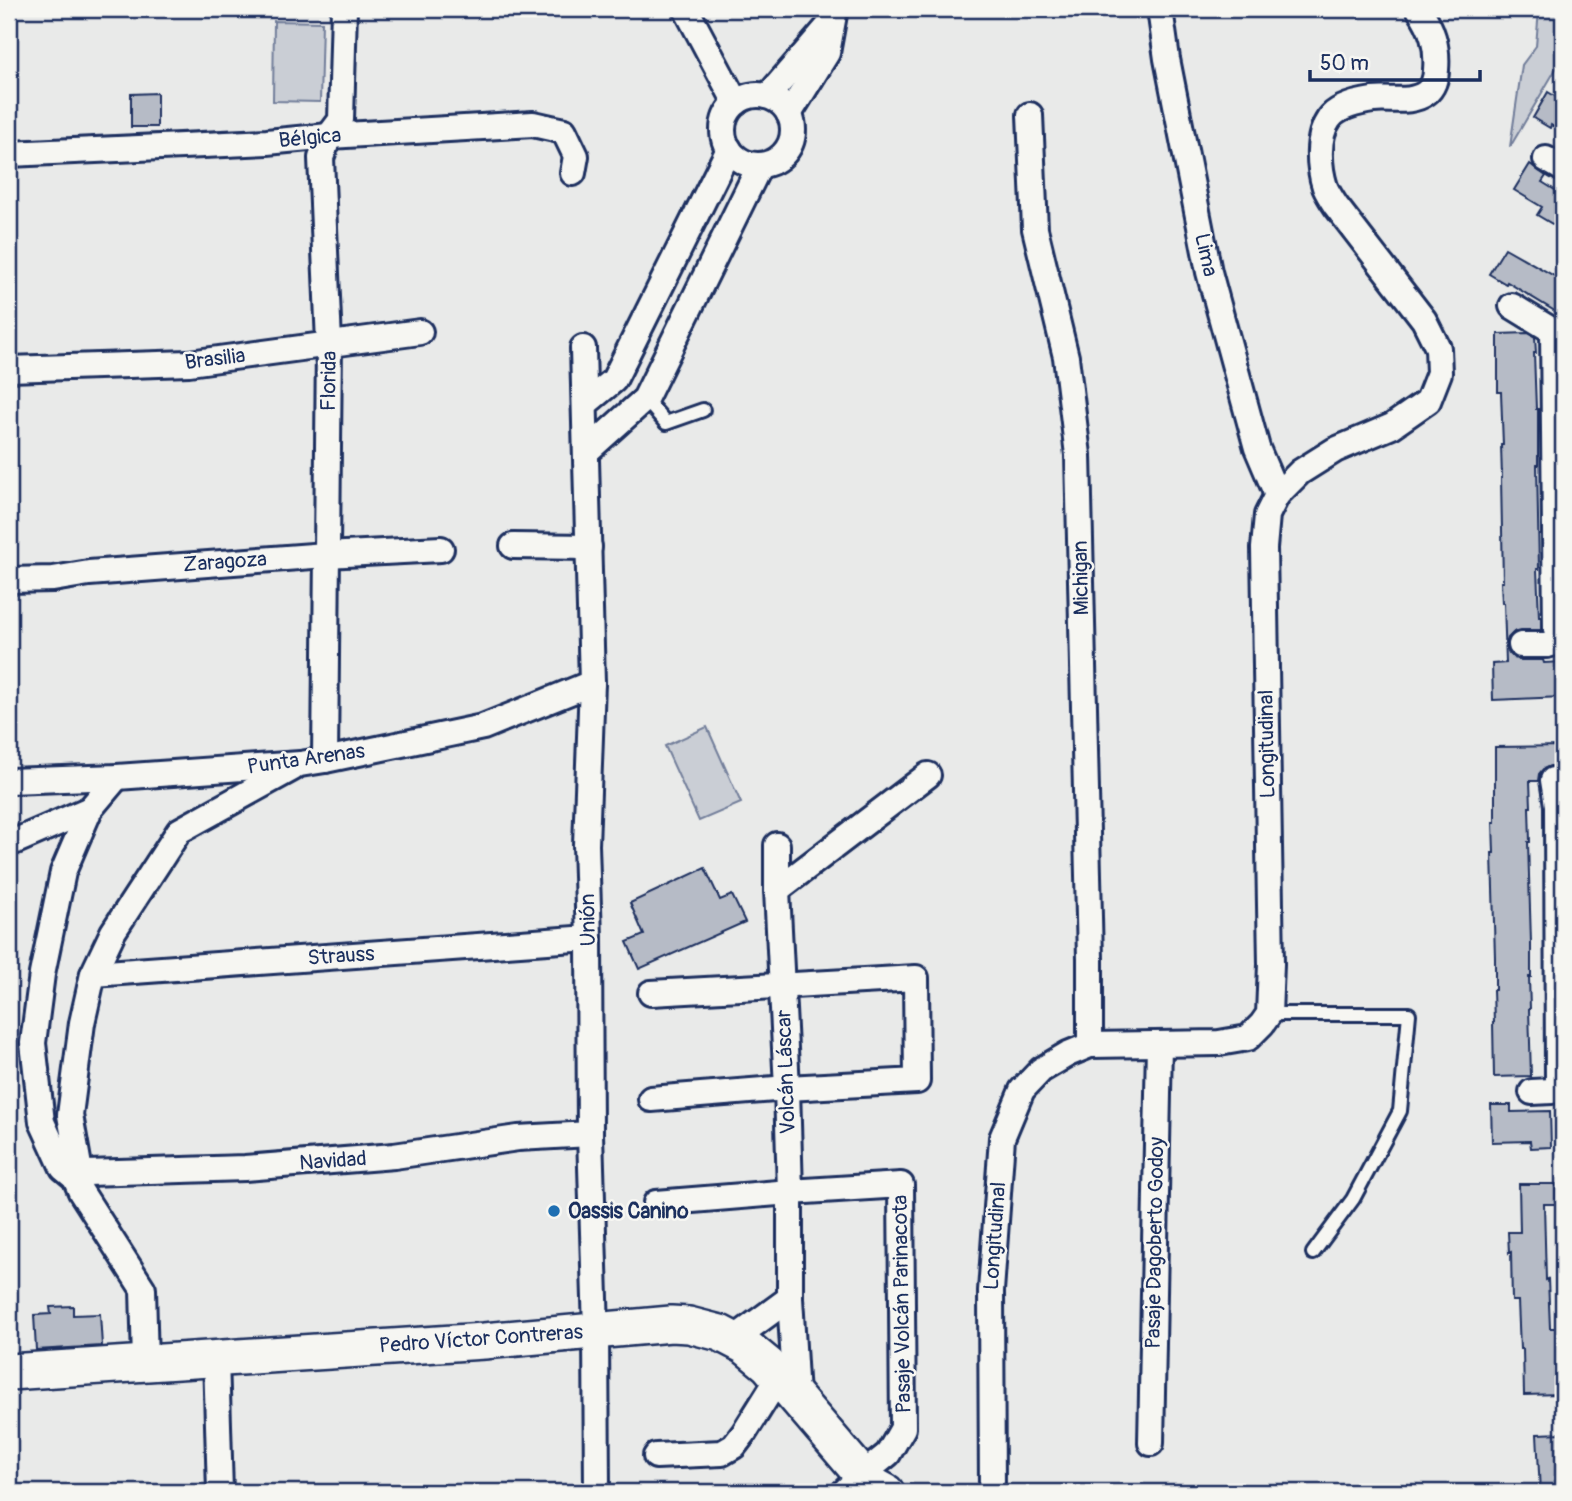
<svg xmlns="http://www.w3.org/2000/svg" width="1572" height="1501" font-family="Pangolin,sans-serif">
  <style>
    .green { fill: #caced5; stroke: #727e9a; stroke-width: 2 }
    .building { fill: #b6bbc6; stroke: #1b2f5e; stroke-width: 2 }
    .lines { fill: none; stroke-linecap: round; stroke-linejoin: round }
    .lane-casing { stroke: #1b2f5e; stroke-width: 18 }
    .street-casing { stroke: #1b2f5e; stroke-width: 30 }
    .secondary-casing { stroke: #1b2f5e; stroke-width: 40 }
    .lane { stroke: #f6f6f2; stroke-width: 12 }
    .street { stroke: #f6f6f2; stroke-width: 24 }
    .secondary { stroke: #f6f6f2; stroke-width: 35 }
    .poi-dot { fill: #1f6fb2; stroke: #f6f6f2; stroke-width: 2.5 }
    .labels { text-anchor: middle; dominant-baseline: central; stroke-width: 5; stroke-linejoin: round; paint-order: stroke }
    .street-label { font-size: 21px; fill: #1b2f5e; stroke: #f6f6f2 }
    .poi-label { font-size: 21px; font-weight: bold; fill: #1b2f5e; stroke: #f6f6f2; text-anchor: start }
  </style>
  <rect width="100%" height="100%" fill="#e9eae9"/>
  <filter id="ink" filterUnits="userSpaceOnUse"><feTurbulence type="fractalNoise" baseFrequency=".0143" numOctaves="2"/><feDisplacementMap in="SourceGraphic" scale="14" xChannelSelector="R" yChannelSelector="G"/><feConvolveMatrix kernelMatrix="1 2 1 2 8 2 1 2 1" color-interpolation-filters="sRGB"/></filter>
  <g filter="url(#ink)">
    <g class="green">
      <polygon points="1539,9 1563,9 1563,57 1510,147 1522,65 1536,46"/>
      <polygon points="274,21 322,22 320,102 273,101"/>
      <polygon points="707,727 741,803 699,821 665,746"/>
    </g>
    <g class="building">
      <polygon points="1548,92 1563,101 1563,133 1551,125 1550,128 1533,118"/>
      <polygon points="157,93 157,127 131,127 131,94"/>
      <polygon points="1530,164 1546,176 1542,182 1563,195 1563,209 1554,225 1537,215 1542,207 1514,190"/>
      <polygon points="1505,248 1563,281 1563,316 1507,282 1506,284 1489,274"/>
      <polygon points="1528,333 1535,337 1536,353 1534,353 1536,409 1538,409 1538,465 1537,465 1539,569 1537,569 1539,617 1541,617 1541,630 1521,630 1514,632 1508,638 1506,646 1509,653 1514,658 1521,660 1543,660 1544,663 1563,662 1563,697 1493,700 1492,664 1506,663 1504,603 1502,603 1501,582 1503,582 1501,478 1502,478 1501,445 1503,445 1501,392 1498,392 1498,334"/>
      <polygon points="1563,746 1563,770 1558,766 1550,766 1543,769 1539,774 1538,781 1530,781 1531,807 1529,807 1530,842 1528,842 1531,943 1531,977 1529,977 1530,1009 1529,1009 1531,1076 1494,1077 1493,1022 1494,1022 1493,990 1495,990 1495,958 1492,853 1494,853 1493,822 1495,822 1495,747"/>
      <polygon points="705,868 720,900 732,895 745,922 639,969 627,942 644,935 630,903"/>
      <polygon points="1491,1105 1511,1105 1511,1112 1550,1111 1551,1147 1531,1148 1530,1141 1492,1142"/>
      <polygon points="1519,1184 1556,1184 1556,1204 1544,1204 1546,1280 1548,1279 1550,1328 1556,1328 1557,1374 1560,1374 1561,1394 1524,1395 1523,1349 1520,1349 1518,1301 1512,1301 1511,1252 1509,1253 1508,1232 1520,1232"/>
      <polygon points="73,1306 73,1315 100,1314 102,1346 36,1350 34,1315 51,1314 50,1307"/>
      <polygon points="1563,1433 1563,1492 1540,1492 1537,1434"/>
    </g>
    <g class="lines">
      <defs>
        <g id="lane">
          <polyline points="645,399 666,423 703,410"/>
          <polyline points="1269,1014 1409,1014 1400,1111 1353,1199 1313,1253"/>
        </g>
        <g id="street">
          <polyline points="686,9 736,103"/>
          <polyline points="1160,9 1167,59 1209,272 1257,448 1277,495"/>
          <circle cx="758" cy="130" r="35"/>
          <polyline points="768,96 831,23"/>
          <polyline points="789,114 827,53 835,9"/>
          <polyline points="1030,115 1035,229 1066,357 1078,455 1090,959 1090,1045"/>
          <polyline points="9,154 267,142 329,136 533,124 564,131 576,156 573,173"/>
          <polyline points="1546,159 1563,169"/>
          <polyline points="1512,306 1563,337"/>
          <polyline points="1553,331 1556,629 1563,642"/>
          <polyline points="583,348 592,683 586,845 589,938 590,1134 596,1331 597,1492"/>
          <polyline points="9,369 189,363 420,332"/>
          <polyline points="585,404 614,380 729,149"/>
          <polyline points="586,452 645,399 760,165"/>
          <polyline points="513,546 589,547"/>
          <polyline points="9,580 53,579 89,573 326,555 441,549"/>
          <polyline points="1521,645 1547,645 1563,641"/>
          <polyline points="325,760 329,343 321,158 329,136 341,120 344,9"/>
          <polyline points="117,777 90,809 63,872 42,974 33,1043 42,1122 63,1168 75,1178 81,1192 143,1289 145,1362"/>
          <polyline points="1553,780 1557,805 1558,1082 1562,1087"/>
          <polyline points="9,781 117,777 300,764 325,760 483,727 592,683"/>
          <polyline points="9,844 90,809"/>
          <polyline points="777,845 777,890 787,1088 790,1192 790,1298 796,1396"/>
          <polyline points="777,890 928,775"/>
          <polyline points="93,974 589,938"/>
          <polyline points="1532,1092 1552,1091 1563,1087"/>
          <polyline points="651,1099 787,1088 917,1081 916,978 651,993"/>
          <polyline points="75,1178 87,1173 245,1168 394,1156 518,1138 590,1134"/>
          <polyline points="75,1178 79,1166 70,1115 82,1023 93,974 113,932 179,831 293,768"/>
          <polyline points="656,1203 790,1192 901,1185 903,1428 888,1454 862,1475 844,1492"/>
          <polyline points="734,1339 790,1298"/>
          <polyline points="216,1358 220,1492"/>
          <polyline points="1151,1443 1159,1044"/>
          <polyline points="656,1456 722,1453 734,1446 744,1433 779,1377"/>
          <path d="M 992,1492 L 991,1291 L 1002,1138 L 1022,1090 L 1041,1070 L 1068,1054 L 1090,1045 L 1219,1043 L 1248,1038 L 1262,1024 L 1269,1014 L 1271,964 L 1264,548 L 1267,515 L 1277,495 L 1300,472 L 1335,450 L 1392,426 L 1428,401 L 1439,373 L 1438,348 L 1424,320 L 1336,206 C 1332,200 1328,194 1325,187 C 1319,168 1316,137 1329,119 C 1337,107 1359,102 1373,100 C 1390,98 1411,104 1426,93 C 1433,88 1436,78 1436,70 C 1438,46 1432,28 1419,9"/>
        </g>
        <polyline id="secondary" points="9,1372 484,1341 671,1324 689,1325 720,1333 745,1346 768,1365 862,1475 875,1486 886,1492"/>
      </defs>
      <use href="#lane" class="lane-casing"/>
      <use href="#street" class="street-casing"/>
      <use href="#secondary" class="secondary-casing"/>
      <use href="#lane" class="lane"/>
      <use href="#street" class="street"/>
      <use href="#secondary" class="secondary"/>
    </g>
  </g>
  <circle class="poi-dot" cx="554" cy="1211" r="7"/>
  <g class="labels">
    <g class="street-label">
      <text transform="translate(310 138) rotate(-5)">Bélgica</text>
      <text transform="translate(1206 255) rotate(78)">Lima</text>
      <text transform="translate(215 359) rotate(-7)">Brasilia</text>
      <text transform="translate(329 381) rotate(-89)">Florida</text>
      <text transform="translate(225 562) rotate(-4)">Zaragoza</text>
      <text transform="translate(1081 578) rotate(-91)">Michigan</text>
      <text transform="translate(1267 744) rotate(-91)">Longitudinal</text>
      <text transform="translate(306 759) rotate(-8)">Punta Arenas</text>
      <text transform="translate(588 920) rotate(-91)">Unión</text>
      <text transform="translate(341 956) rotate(-4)">Strauss</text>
      <text transform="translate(786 1072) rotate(-92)">Volcán Láscar</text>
      <text transform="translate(333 1161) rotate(-4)">Navidad</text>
      <text transform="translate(995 1236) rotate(-86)">Longitudinal</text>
      <text transform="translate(1155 1243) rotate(-89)">Pasaje Dagoberto Godoy</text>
      <text transform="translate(902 1304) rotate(-91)">Pasaje Volcán Parinacota</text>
      <text transform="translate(481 1339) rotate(-4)">Pedro Víctor Contreras</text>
    </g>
    <g class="poi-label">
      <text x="568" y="1211">Oassis Canino</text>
    </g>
  </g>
  <rect width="1572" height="1501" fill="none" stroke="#f6f6f2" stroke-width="35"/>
  <rect x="18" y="18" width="1537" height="1466" fill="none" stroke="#1b2f5e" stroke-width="2.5" filter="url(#ink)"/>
  <path d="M1310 70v10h170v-10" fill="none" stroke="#1b2f5e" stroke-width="3.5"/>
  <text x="1320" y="70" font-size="21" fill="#1b2f5e" stroke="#f6f6f2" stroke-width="5" paint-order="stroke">50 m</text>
</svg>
